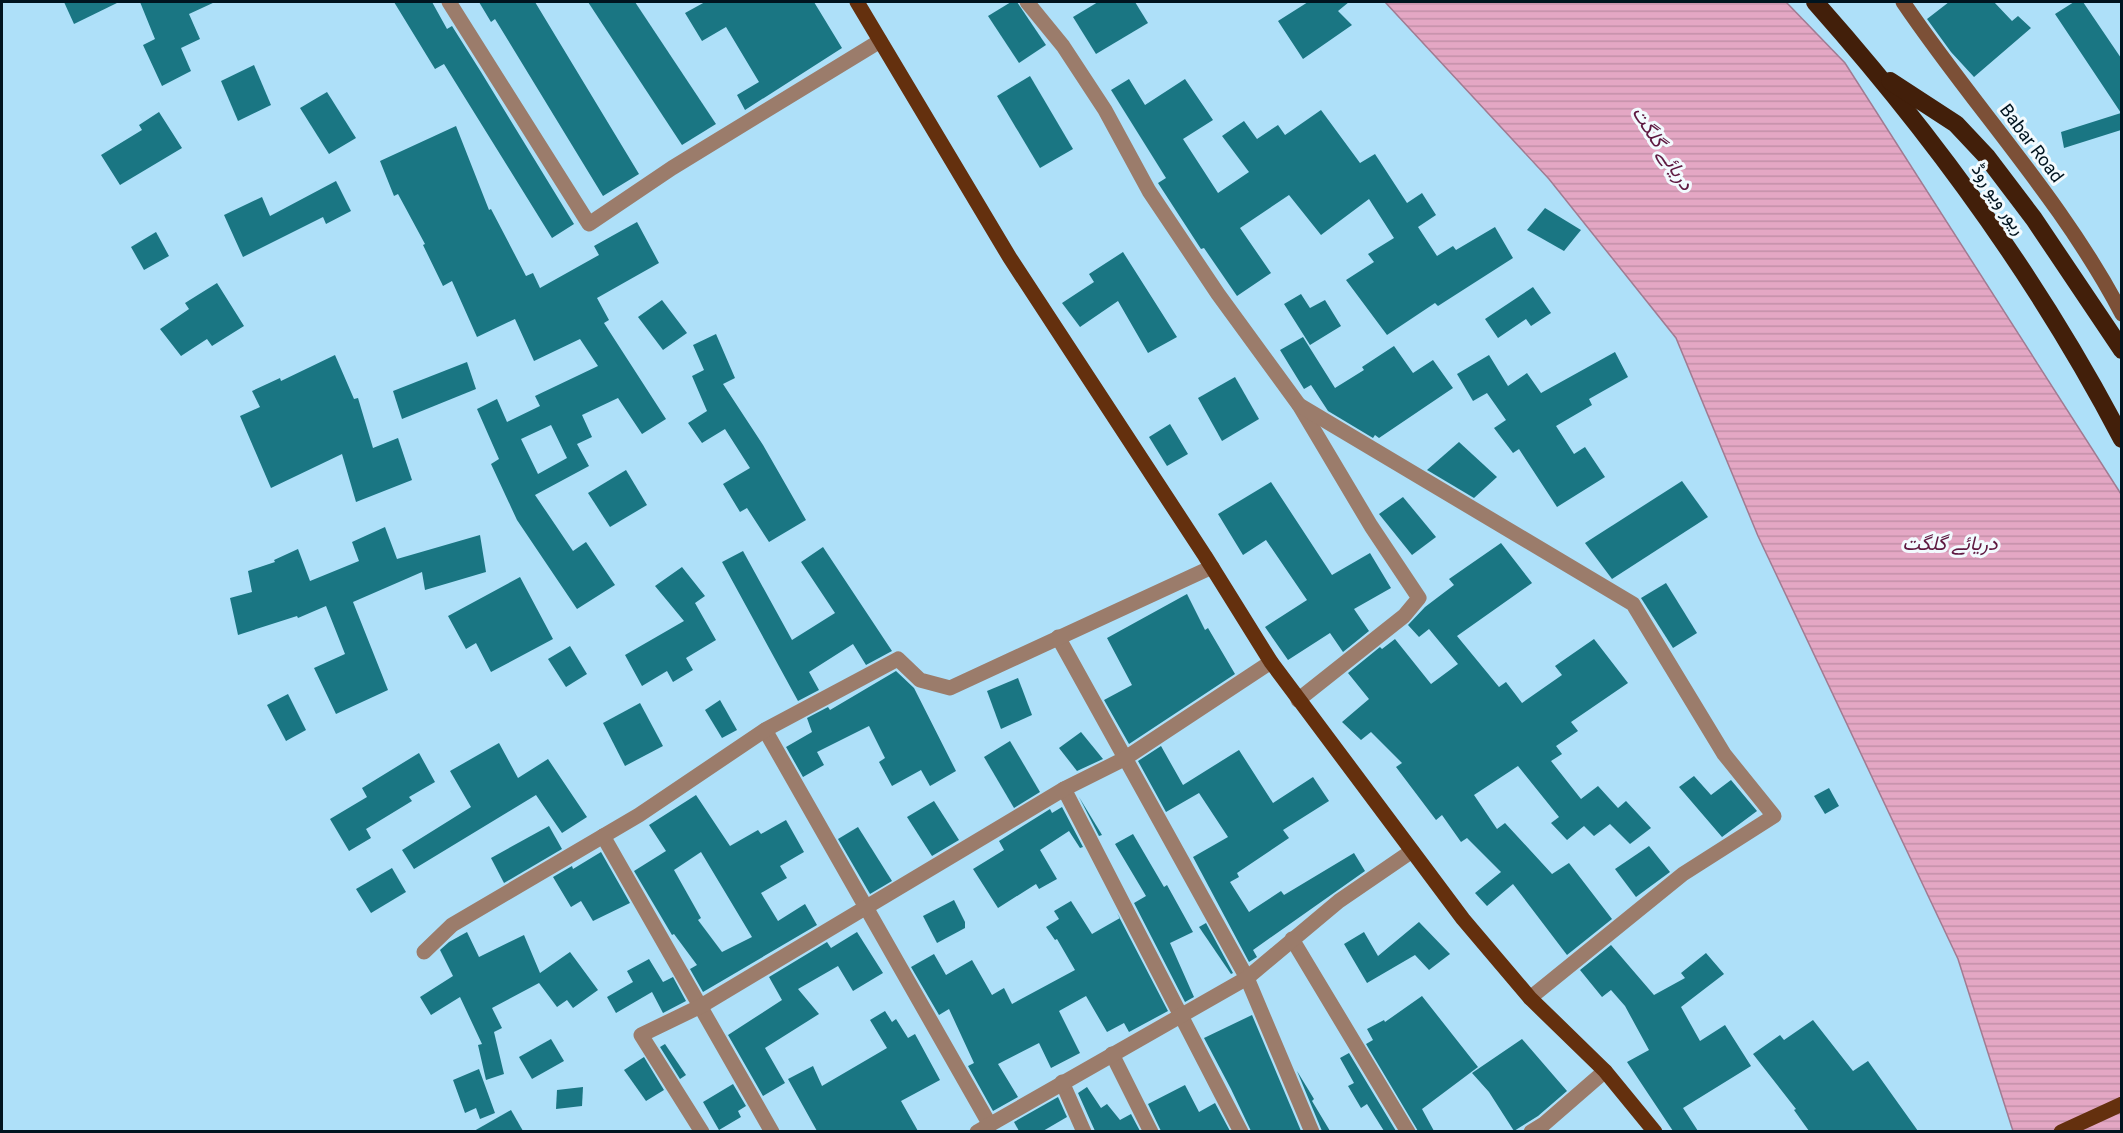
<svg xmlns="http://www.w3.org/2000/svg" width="2123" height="1133" font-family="Roboto,Vazirmatn,sans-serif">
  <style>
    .water { fill: url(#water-rules); stroke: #a07b92; stroke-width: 1.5 }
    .building { fill: #1a7683; fill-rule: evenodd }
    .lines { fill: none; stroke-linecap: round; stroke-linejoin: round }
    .street { stroke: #9b7c6b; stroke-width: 15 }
    .secondary { stroke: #7c5037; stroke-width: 15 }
    .primary { stroke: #64300e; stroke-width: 15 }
    .highway { stroke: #421f0a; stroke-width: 18 }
    .labels { text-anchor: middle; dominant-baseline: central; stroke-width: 6; stroke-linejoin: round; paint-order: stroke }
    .street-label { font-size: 18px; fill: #00141f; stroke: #f2fafe }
    .water-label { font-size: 20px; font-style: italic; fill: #5e1840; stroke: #f2fafe }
  </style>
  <defs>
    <pattern id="water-rules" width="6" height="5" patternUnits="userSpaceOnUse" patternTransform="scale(1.5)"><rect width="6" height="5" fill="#e4a7c4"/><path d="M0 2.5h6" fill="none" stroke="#c28fa8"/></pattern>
  </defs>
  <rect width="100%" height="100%" fill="#aee0f9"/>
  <polygon class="water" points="1385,2 1786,2 1845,63 2121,494 2121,1131 2013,1131 1958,959 1758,536 1676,338 1549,179"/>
  <g class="building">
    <polygon points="64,2 119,2 74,24"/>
    <polygon points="140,2 215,2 189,14 200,39 181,48 191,71 162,86 143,45 155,39"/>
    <polygon points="394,2 432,2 447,29 452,26 481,72 574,224 552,238 444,64 435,69"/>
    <polygon points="479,2 535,2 639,174 603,196 495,19 491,22"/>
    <polygon points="588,2 635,2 716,124 682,145"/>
    <polygon points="705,2 814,2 842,48 745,110 737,95 759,82 726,27 702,41 685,13"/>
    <polygon points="1011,2 1017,2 1046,45 1019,63 988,16"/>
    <polygon points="1098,2 1135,2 1148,23 1096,54 1073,17"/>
    <polygon points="1308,2 1349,2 1338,11 1352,25 1303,59 1278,21"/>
    <polygon points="1949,2 1994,2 2012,21 2018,16 2031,28 1974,77 1951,52 1927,19"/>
    <polygon points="2074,2 2083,2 2121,58 2121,130 2064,148 2061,132 2121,113 2055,14"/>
    <polygon points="254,65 271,105 238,121 221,81"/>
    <polygon points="1030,76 1073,149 1040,168 997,96"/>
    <polygon points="1129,79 1145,105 1185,79 1213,120 1183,139 1218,193 1249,172 1222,136 1244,121 1257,139 1278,125 1285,135 1321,110 1360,163 1375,154 1407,203 1422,193 1436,215 1418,227 1437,256 1453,246 1456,250 1495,227 1513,258 1438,306 1435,303 1387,335 1346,280 1374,262 1368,254 1394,238 1369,199 1321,235 1289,195 1240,228 1271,273 1237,296 1204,248 1201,249 1158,183 1166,178 1111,90"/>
    <polygon points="327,92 356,138 329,154 300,108"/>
    <polygon points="159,112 182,148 120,185 101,155 142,130 139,125"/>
    <path d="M 456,126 L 489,210 L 491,209 L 526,276 L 533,273 L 540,288 L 599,255 L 594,246 L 637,222 L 659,263 L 597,298 L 609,320 L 604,323 L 666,419 L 642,434 L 618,398 L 582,415 L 592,437 L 577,444 L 589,466 L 535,495 L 573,551 L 586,542 L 615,585 L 577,609 L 517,520 L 491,464 L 499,459 L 477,409 L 497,399 L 507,422 L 540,406 L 535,396 L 598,366 L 580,339 L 534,361 L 515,319 L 477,337 L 452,281 L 443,286 L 423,245 L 425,244 L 398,194 L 394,196 L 380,161 ZM 551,425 L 567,458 L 538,474 L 521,439 Z"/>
    <polygon points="336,181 351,211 326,224 323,217 243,257 224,215 262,197 270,216"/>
    <polygon points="1545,208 1581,230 1564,251 1527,230"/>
    <polygon points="156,232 169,256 144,270 131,247"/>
    <polygon points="1123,252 1177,337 1148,353 1118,301 1080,327 1062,303 1094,282 1089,274"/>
    <polygon points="217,283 244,326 212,346 207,339 181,356 160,329 189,309 185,303"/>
    <polygon points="1533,287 1551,313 1531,326 1526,319 1498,338 1485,319"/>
    <polygon points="1301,294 1310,308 1325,300 1341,326 1310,345 1284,304"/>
    <polygon points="662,300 687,333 663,350 638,317"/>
    <polygon points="716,334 735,378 723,384 763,445 806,520 769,542 747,508 740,512 723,484 750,468 725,429 702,443 688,423 707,411 692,376 704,370 693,345"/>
    <polygon points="1303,337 1335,388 1364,370 1362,367 1394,346 1413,373 1433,360 1453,388 1379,438 1375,435 1373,438 1328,411 1311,385 1304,389 1280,350"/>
    <polygon points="1615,352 1628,377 1589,399 1592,405 1556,426 1574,454 1585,447 1605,477 1557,507 1519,449 1513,453 1494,428 1506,420 1487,393 1473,401 1457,374 1489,355 1508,386 1527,373 1541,393"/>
    <polygon points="335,355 354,399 358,398 373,448 398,438 412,480 356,502 342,454 271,488 240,416 260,407 252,391 280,378 281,381"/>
    <polygon points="467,362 476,389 402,419 393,391"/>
    <polygon points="1235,377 1259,419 1222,441 1198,398"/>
    <polygon points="1170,424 1188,454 1167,466 1149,437"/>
    <polygon points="1459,442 1497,477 1474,498 1427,470"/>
    <polygon points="626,470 647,505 610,527 588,493"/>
    <polygon points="1682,481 1708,517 1612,579 1585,543"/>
    <polygon points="1271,482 1332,575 1370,553 1391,588 1354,609 1369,631 1343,652 1330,633 1288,660 1265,627 1307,600 1266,540 1243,555 1218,514"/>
    <polygon points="1403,497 1436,537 1412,555 1379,514"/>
    <polygon points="385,527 397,559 480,535 486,572 425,590 422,572 353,602 388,690 336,714 314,668 345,654 326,606 298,618 297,616 238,635 230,598 252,592 248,571 275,562 274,560 298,549 310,581 359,561 352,542"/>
    <polygon points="1501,543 1532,583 1457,636 1499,687 1506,682 1522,703 1562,675 1555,666 1594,639 1628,683 1571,722 1578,731 1556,746 1562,754 1551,761 1581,799 1598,786 1618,808 1626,801 1651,828 1630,844 1610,824 1594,836 1584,826 1567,840 1551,823 1559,817 1518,766 1474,795 1497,829 1505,823 1552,874 1569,863 1612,919 1567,955 1513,884 1487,906 1475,893 1501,872 1467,838 1461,842 1442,815 1436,820 1396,767 1402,763 1371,732 1361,740 1342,722 1369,699 1348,673 1380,647 1382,649 1395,639 1431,684 1458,664 1429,629 1419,637 1408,625 1425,607 1454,585 1449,579"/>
    <polygon points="823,547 892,651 866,665 853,644 809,672 819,690 798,701 722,562 743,551 792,640 835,613 801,562"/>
    <polygon points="682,567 705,596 695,603 716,640 686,658 693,670 673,682 667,671 642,686 625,655 684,621 655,586"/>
    <polygon points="520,577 553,639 491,672 476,643 466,649 448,616"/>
    <polygon points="1666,583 1697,633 1673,648 1641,598"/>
    <polygon points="1187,594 1205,630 1208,628 1235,674 1129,744 1104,700 1132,685 1107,638"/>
    <polygon points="570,646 587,674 566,687 548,659"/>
    <polygon points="896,671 914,688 956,771 930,786 921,770 892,786 879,762 885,758 869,726 817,752 824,765 803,777 786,747 812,732 807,718 828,707 830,710"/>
    <polygon points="1018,678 1032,715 1001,729 987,691"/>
    <polygon points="288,694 306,730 286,741 267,705"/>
    <polygon points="720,700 737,730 722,738 705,710"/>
    <polygon points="640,703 663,746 625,766 603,723"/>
    <polygon points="1081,732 1103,759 1077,771 1059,748"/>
    <polygon points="1010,741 1040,792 1014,808 984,757"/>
    <polygon points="499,743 518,778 548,759 587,817 562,833 536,795 414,869 402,850 471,807 450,771"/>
    <polygon points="1161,746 1183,785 1239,750 1273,803 1313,777 1329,801 1283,830 1289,838 1237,873 1239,877 1230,882 1249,912 1281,891 1284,895 1354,853 1365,871 1253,950 1257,957 1249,962 1193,857 1228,837 1199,793 1166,812 1138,761"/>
    <polygon points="419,753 435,782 409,797 412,801 366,829 371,838 349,851 330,819 367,797 362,788"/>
    <polygon points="1694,776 1711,795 1731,780 1757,811 1722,837 1679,787"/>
    <polygon points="1829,788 1839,806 1825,814 1814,796"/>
    <path d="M 696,795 L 730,846 L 758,830 L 761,834 L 786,820 L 804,852 L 780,866 L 787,878 L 761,893 L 778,921 L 805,904 L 817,925 L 703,992 L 690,969 L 697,965 L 674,934 L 672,935 L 634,871 L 666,851 L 649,825 ZM 701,852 L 752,937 L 722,952 L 698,920 L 701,918 L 674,870 Z"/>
    <polygon points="1079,797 1102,835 1099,836"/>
    <polygon points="934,801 959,840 932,856 907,817"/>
    <polygon points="1062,807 1083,847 1080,848 1069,831 1040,850 1057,879 1039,889 1036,884 998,908 973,869 1004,850 999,841 1050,809 1052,813"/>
    <polygon points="549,826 562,849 504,883 491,858"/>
    <polygon points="858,827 892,881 870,894 838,839"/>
    <polygon points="1133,834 1164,887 1167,885 1193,932 1170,943 1194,997 1185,1002 1134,903 1146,896 1115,844"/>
    <polygon points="1649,846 1670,872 1636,897 1615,869"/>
    <polygon points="601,852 630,903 593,921 581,901 571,907 553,877 572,866 573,869"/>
    <polygon points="392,868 406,892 371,913 356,889"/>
    <polygon points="954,900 965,922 965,928 937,943 923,916"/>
    <polygon points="1071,901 1092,934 1120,918 1117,913 1168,1011 1129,1032 1124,1023 1107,1032 1086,996 1059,1011 1080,1053 1051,1068 1039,1043 998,1064 1018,1097 993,1111 968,1066 974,1063 949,1009 939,1015 911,967 934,954 946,975 972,960 992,995 1004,988 1012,1004 1075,970 1057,939 1055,940 1046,927 1059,919 1054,911"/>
    <polygon points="1419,922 1450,954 1429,970 1415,955 1367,983 1344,944 1364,932 1378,956"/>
    <polygon points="1206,923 1233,973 1231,974 1199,927"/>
    <polygon points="467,932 479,957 524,935 540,973 570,952 598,990 573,1008 567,1000 557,1007 539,983 492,1008 502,1028 494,1032 504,1074 486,1080 478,1045 482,1044 460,997 431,1015 420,997 453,976 440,950 449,942"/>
    <polygon points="857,932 883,973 853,991 838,966 798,989 819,1014 765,1048 785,1083 763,1096 728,1035 782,1000 769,977 827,942 831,948"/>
    <polygon points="1611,945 1654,995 1685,978 1681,973 1706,953 1724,974 1681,1007 1700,1041 1725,1025 1751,1066 1683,1108 1698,1131 1673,1131 1627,1062 1649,1050 1625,1006 1611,990 1602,997 1580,970"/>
    <polygon points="649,959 663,982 673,977 686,1001 663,1013 652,992 616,1013 607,997 633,982 627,971"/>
    <polygon points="1422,996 1478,1067 1422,1109 1434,1131 1418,1131 1366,1044 1373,1040 1367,1029 1384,1020 1385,1022"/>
    <polygon points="885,1011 892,1022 896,1019 908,1038 915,1034 940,1080 901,1101 918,1131 817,1131 788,1079 813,1066 822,1086 887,1048 870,1020"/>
    <polygon points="1252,1015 1301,1131 1251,1131 1231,1089 1204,1038"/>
    <polygon points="1813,1020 1853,1071 1868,1061 1918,1131 1809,1131 1794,1110 1796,1109 1753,1054 1780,1035 1784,1040"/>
    <polygon points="551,1039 564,1061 532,1079 519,1057"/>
    <polygon points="1522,1039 1567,1091 1538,1116 1514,1131 1489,1092 1472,1073"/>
    <polygon points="665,1044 686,1075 680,1079 660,1047"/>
    <polygon points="1349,1053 1396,1131 1384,1131 1367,1104 1361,1108 1348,1086 1354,1083 1340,1058"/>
    <polygon points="644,1057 664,1090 646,1101 624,1070"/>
    <polygon points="479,1069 495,1113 480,1119 476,1108 465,1113 453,1080"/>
    <polygon points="1297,1071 1314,1099 1312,1101 1330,1131 1322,1131"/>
    <polygon points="733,1084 746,1106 738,1111 741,1117 719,1130 703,1102"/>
    <polygon points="1185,1085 1199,1112 1215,1103 1230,1131 1161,1131 1148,1104"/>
    <polygon points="583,1087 582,1106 556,1109 557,1090"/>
    <polygon points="1087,1087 1101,1108 1107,1104 1120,1120 1131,1114 1140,1131 1095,1131 1078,1093"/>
    <polygon points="1058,1097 1067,1117 1043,1131 1019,1131 1014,1122"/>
    <polygon points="511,1110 523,1131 474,1131"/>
  </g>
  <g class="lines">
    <g class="street">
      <polyline points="449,2 589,224 672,168 880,41"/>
      <polyline points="1027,2 1063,46 1105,110 1149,191 1218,294 1299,405 1371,526 1419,598 1404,616 1298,700"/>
      <polyline points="1299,405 1633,604 1724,754 1774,816 1683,874 1530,998"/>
      <polyline points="1058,637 1247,978 1312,1132"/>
      <polyline points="765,730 990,1125"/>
      <polyline points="1064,789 1241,1132"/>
      <polyline points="603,836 772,1132"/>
      <polyline points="1292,939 1408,1132"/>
      <polyline points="424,952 452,925 639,815 765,730 898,659 920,680 950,688 1212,567"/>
      <polyline points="1112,1054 1151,1132"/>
      <polyline points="1062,1082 1084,1132"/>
      <polyline points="702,1132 641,1035 701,1006 1064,789 1124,759 1271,662"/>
      <polyline points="977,1132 1247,978 1339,901 1412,851"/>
      <polyline points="1531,1132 1544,1124 1605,1071"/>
    </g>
    <path class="secondary" d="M 1903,2 C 1974,107 2063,201 2122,314"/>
    <g class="primary">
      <polyline points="857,2 1010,258 1205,556 1271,662 1463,919 1530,998 1605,1071 1655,1132"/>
      <polyline points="2061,1132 2122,1104"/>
    </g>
    <g class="highway">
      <path d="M 1815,2 C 1934,136 2038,278 2122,439"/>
      <polyline points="1890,81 1956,124 1987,157 2034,219 2122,350"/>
    </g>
  </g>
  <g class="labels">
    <g class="street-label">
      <text transform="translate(2032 143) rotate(53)">Babar Road</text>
      <text transform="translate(1999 199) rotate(56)">ریور ویو روڈ</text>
    </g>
    <g class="water-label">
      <text transform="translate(1663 148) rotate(57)">دریائے گلگت</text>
      <text x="1950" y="543">دریائے گلگت</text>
    </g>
  </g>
  <rect width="2123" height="1133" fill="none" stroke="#00141f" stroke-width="6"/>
</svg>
